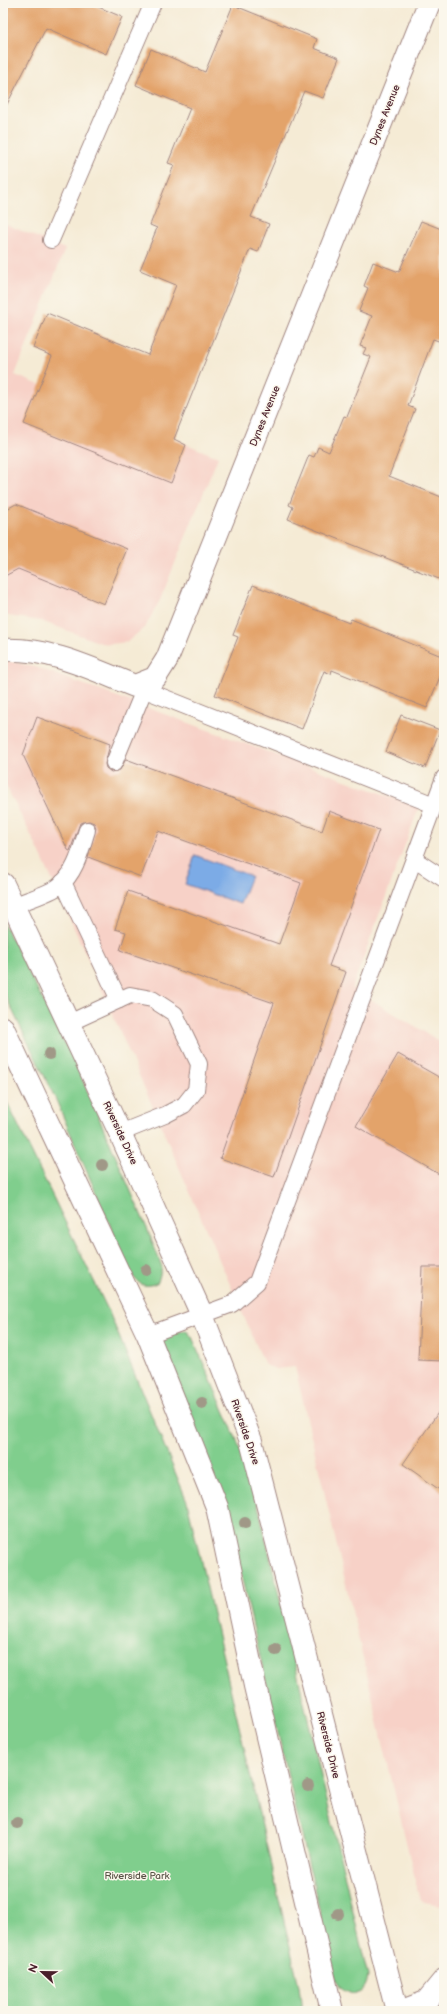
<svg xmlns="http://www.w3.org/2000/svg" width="447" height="2014" font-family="'Balsamiq Sans',sans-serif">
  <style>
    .built { fill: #f7d1c7 }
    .green { fill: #80ce8d; stroke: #65765c }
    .water { fill: #7babe6; stroke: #626588 }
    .building { fill: #e3a36a }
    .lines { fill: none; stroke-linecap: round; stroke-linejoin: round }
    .service-casing { stroke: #a08580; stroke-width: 18 }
    .minor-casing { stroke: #a08580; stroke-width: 24 }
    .tertiary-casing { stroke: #a08580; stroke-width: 24 }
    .service { stroke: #fff; stroke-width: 16 }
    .minor { stroke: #fff; stroke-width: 22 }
    .tertiary { stroke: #fff; stroke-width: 22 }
    .tree { fill: #a09887 }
    .labels { text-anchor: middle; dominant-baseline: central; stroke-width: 3; stroke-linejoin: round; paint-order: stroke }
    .street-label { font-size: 10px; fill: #4a1f2b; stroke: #fbf7ec }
    .park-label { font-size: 10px; fill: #5a5448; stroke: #fbf7ec }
  </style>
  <rect width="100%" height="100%" fill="#fbf7ec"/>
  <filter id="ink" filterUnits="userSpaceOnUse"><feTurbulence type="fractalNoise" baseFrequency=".025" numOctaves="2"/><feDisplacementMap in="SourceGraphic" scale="8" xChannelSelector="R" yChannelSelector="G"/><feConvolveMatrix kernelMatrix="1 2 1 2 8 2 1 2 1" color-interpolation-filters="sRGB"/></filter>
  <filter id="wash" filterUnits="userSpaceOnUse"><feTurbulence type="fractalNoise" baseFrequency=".012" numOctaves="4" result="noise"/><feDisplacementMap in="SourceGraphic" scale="16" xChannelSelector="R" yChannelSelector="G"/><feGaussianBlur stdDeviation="0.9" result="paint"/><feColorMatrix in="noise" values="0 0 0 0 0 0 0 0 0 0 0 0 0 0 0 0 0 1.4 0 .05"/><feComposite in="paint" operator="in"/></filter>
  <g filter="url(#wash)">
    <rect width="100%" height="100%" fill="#f5ebd5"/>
    <g class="built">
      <polygon points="3,223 65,249 15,375 218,457 160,600 145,627 127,642 111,644 101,643 41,621 3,615"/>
      <polygon points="9,661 38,668 419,807 352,988 444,1044 444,1900 440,1905 420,1901 295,1367 276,1369 265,1365 98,981 38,849 3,780 3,663"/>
    </g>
    <g class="green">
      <path d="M 3,922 L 76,1065 L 149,1233 L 162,1267 L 158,1282 C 142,1291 135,1281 128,1267 L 56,1100 L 3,991 Z"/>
      <polygon points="3,1094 109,1312 187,1501 299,1986 302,2011 3,2011"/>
      <path d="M 186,1330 L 192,1337 L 236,1438 L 256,1497 L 368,1976 C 365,2002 343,1997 335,1977 L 232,1536 L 162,1344 L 165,1335 Z"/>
    </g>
    <polygon class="water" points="195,855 251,876 240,904 185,884"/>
    <g id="blocks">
      <g class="building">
        <polygon points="3,3 89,3 122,17 106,54 46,28 3,112"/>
        <polygon points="233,5 317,39 314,48 339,58 323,98 304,91 251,217 269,224 258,252 250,249 174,439 186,445 171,483 24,424 52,356 33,348 47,313 148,355 176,285 140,270 157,228 150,225 174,165 168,163 190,108 136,85 151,49 205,72"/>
        <polygon points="421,221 444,230 444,343 433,339 408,406 415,409 389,476 444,498 444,581 288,519 293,507 289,505 309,455 314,457 318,447 329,452 344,416 347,417 371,357 363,354 366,348 360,346 372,316 359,311 368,288 364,286 373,262 399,272"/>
        <polygon points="16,504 127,549 104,604 18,569 3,577 3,511"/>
        <polygon points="253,585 349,623 351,619 444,657 444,667 427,708 332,670 331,674 324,671 302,729 215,695 238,637 233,635"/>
        <polygon points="401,715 440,730 425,768 386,752"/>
        <polygon points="37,717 110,744 105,764 106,768 111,772 120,770 126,759 322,831 329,811 379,830 329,966 346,972 274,1177 220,1158 274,1003 120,950 126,932 115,929 128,891 279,944 301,883 158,831 141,877 88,857 96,828 94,823 89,821 80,823 70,851 68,850 23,755"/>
        <polygon points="398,1054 444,1080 444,1177 356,1126"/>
        <polygon points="422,1267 444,1267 444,1361 418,1360"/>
        <polygon points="444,1404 444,1493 403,1464"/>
      </g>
    </g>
  </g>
  <g filter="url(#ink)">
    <use href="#blocks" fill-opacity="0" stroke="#a08580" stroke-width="1"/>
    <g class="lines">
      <defs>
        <g id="service">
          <polyline points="51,240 153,3"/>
          <polyline points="135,686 434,805"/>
          <polyline points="114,763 144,690"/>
          <polyline points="415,860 444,879"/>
          <polyline points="63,882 119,1000"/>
          <path d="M 13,906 C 24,901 51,893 59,886 C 76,873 81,849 87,830"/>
          <polyline points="69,1023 130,995 152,999 175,1014 199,1064 196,1090 184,1105 165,1115 120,1133"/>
          <polyline points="148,1335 232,1304 257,1282 444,778"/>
        </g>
        <g id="minor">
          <path d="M 3,650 C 51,648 92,669 135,686 L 155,678 L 167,659 L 429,3"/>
          <polyline points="402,2011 426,2002 444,1980"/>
        </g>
        <g id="tertiary">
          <polyline points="3,884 120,1133 202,1315 251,1441 397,2011"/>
          <polyline points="3,1028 148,1335 217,1507 255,1686 332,2011"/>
        </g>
      </defs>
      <use href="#service" class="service-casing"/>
      <use href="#minor" class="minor-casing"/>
      <use href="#tertiary" class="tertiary-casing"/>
      <use href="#service" class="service"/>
      <use href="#minor" class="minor"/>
      <use href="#tertiary" class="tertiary"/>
    </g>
    <g class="tree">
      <circle cx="49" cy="1054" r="6"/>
      <circle cx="102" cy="1165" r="6"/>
      <circle cx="146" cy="1270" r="6"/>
      <circle cx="202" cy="1403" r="6"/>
      <circle cx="245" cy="1523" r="6"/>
      <circle cx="276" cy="1650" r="6"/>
      <circle cx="308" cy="1786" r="6"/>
      <circle cx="17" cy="1823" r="6"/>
      <circle cx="338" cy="1914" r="6"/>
    </g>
  </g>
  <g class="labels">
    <g class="street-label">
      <text transform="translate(385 115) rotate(-68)">Dynes Avenue</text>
      <text transform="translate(265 416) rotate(-68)">Dynes Avenue</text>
      <text transform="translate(120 1133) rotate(65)">Riverside Drive</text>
      <text transform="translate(245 1432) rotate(71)">Riverside Drive</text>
      <text transform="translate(328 1745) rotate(76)">Riverside Drive</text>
    </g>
    <g class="park-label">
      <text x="137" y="1876">Riverside Park</text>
    </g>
  </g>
  <rect width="447" height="2014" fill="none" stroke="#fbf7ec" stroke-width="16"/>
  <g transform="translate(42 1972) rotate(292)" stroke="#fbf7ec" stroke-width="3" paint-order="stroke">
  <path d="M0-3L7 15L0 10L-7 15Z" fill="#4a1f2b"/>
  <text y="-6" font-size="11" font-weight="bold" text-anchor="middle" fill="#4a1f2b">N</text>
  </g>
</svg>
